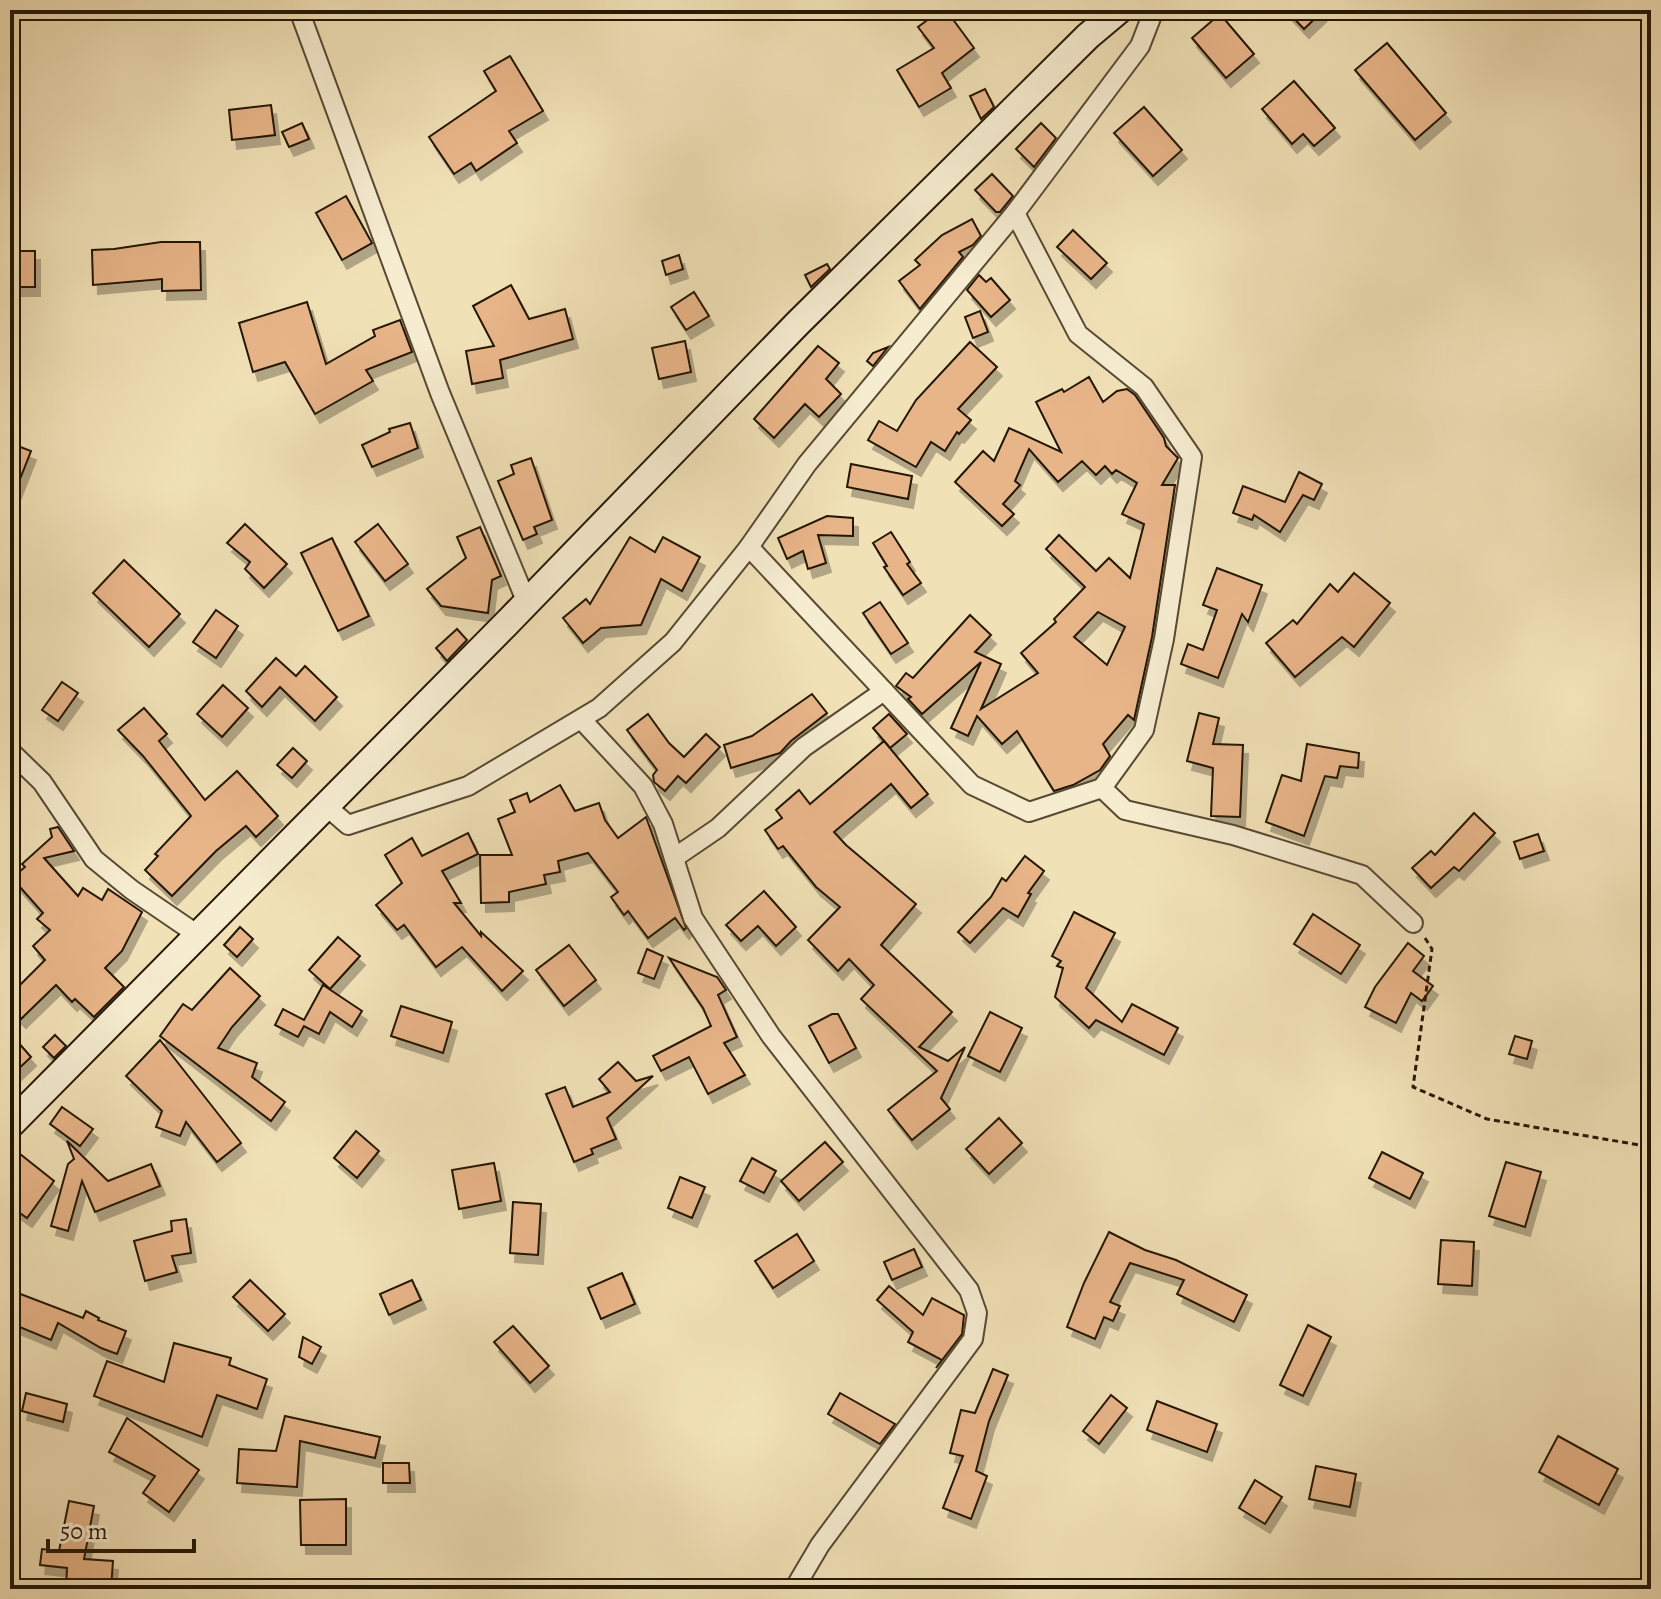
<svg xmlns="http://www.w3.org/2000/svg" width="1661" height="1599" font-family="Alegreya,serif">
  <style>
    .building { fill: #e8b589; stroke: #241606; stroke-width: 2; fill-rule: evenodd; filter: url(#shadow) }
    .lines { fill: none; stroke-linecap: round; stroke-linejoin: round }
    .street-casing { stroke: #574932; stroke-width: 22 }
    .secondary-casing { stroke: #241606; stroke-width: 30 }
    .path { stroke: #241606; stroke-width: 3; stroke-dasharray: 6 4; stroke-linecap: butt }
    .street { stroke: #f6ecd0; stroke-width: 18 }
    .secondary { stroke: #f6ecd0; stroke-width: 26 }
  </style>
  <defs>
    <filter id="shadow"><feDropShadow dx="5" dy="9" stdDeviation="0" flood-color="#0004"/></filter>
  </defs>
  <rect width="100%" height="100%" fill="#f1e1b7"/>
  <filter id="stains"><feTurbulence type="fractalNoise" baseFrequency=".0025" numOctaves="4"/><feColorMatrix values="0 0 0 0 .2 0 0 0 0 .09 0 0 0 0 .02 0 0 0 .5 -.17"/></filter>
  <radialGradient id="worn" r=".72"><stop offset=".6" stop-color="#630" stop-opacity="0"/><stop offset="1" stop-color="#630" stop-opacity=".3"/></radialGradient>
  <g class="building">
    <polygon points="941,10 946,10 974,48 942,73 951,88 919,107 897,70 934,48 918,27"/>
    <polygon points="1286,10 1324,10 1304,29"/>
    <polygon points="1220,14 1254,54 1226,78 1192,38"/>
    <polygon points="1387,43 1446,113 1415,140 1355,70"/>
    <polygon points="510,56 543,111 509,131 517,143 476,171 471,163 454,174 429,137 496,91 484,71"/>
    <polygon points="1294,81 1335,128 1314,146 1303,134 1292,144 1262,109"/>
    <polygon points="985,89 994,107 981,119 970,96"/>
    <polygon points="271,105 275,135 232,140 229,110"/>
    <polygon points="1144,107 1182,150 1153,176 1114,133"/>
    <polygon points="302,123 309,139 289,147 282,132"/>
    <polygon points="1041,123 1056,138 1034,167 1016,149"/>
    <polygon points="992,174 1013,196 1000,212 996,212 975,190"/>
    <polygon points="346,196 372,243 342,260 316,213"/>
    <polygon points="972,219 981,236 973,245 959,252 963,257 920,309 899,281 920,265 915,260 942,235"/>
    <polygon points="1073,230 1107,263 1091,279 1057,247"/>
    <polygon points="161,242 200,242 201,290 162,291 162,279 93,285 92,250 114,249"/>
    <rect x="10" y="251" width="25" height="36"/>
    <polygon points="679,255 683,269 666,275 662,261"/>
    <polygon points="827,264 830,269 811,287 805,275"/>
    <polygon points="979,275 986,282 991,278 1010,300 991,317 967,290"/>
    <polygon points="511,285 529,319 565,309 573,339 500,360 503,378 472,384 466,351 494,346 473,306"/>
    <polygon points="694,292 709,316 686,330 671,307"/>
    <polygon points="307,302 326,364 375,336 373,330 400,320 412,352 366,370 373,381 315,414 285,362 253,372 239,323"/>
    <polygon points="980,311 988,332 973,338 965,317"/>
    <polygon points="685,341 691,372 659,379 652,348"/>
    <polygon points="970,342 997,367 958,409 971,420 959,434 957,432 945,451 931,442 916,467 868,440 879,421 897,431 916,400"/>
    <polygon points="818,346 839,363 826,379 841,394 819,417 805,404 774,438 754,419"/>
    <polygon points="888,347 873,366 867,361 873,353"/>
    <path d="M 1089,377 L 1103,402 L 1117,391 L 1127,389 L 1135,395 L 1164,438 L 1166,446 L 1178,458 L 1162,485 L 1175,485 L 1152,637 L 1134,720 L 1128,715 L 1103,744 L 1110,756 L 1100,770 L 1073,785 L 1054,791 L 1017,731 L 1002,744 L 977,716 L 968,736 L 951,728 L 981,662 L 922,714 L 908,699 L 911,697 L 896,686 L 906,673 L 913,678 L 970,615 L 991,635 L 975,652 L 1001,664 L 981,709 L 1038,673 L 1021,653 L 1056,622 L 1054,619 L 1085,587 L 1046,549 L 1059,535 L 1096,571 L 1109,558 L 1130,578 L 1144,524 L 1122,514 L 1137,483 L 1116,470 L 1112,474 L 1105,466 L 1096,475 L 1082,461 L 1058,482 L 1029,449 L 1015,481 L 1020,485 L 1003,504 L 1014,514 L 1002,526 L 955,482 L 983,451 L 994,461 L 1009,428 L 1061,452 L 1036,402 L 1062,389 L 1064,392 ZM 1098,612 L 1125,627 L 1107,665 L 1074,637 Z"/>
    <polygon points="410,423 418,448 372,467 362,445 390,432 389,429"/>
    <polygon points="10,443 31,451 11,502 10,501"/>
    <polygon points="531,458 552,520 534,527 537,534 523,540 498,481 514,474 511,465"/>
    <polygon points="851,464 912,476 908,499 847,487"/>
    <polygon points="1299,472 1322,484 1314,500 1303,495 1280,532 1254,515 1252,520 1233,513 1243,486 1285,502"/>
    <polygon points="827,516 853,518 853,536 818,535 826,563 808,569 803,551 787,559 778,538"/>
    <polygon points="245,524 287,564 264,588 245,569 250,562 227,543"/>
    <polygon points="378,524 408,564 385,581 355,542"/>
    <polygon points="480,527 501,576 492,580 488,613 441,606 427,589 466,558 457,537"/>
    <polygon points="891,532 910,562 907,564 921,583 903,595 884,567 887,566 873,543"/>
    <polygon points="630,537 655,552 663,537 700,557 682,591 661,579 641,625 601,628 583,643 563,618 586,599 590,604"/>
    <polygon points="332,538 369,616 338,631 301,553"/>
    <polygon points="124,560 180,614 149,647 93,593"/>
    <polygon points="1217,568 1262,585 1248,622 1242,614 1218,678 1181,664 1188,644 1203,650 1217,610 1203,605"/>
    <polygon points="1354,573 1390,603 1354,647 1342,637 1295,677 1266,643 1293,620 1297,624 1330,584 1338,592"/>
    <polygon points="880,602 908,643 891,654 863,613"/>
    <polygon points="216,610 238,626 216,658 193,642"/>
    <polygon points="457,629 467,640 447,661 436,648"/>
    <polygon points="276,658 296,676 305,666 337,697 315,721 280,687 262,707 246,691"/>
    <polygon points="62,682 78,693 58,721 42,710"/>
    <polygon points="223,685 248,708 222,737 197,714"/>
    <polygon points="812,694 827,713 791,741 780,753 731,768 724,745 752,736"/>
    <polygon points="144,708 167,734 159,741 205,800 237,771 278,816 256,837 246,826 216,851 172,896 145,870 158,856 155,854 191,816 143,756 118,730"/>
    <polygon points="1199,713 1219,718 1213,744 1243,745 1240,817 1211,816 1213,768 1187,761"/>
    <polygon points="648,714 669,743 684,757 706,734 720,747 686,783 678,776 665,791 654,782 653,775 657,770 627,730"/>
    <polygon points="889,714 907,734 890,748 873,728"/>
    <polygon points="884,741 928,794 911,808 891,784 834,832 846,845 916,904 881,945 952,1012 919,1047 948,1061 965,1047 941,1098 950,1109 912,1140 888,1110 937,1071 861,999 874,985 849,959 838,971 808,940 840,907 816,887 783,846 778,849 765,830 782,818 776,810 799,790 810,804"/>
    <polygon points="1307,744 1359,753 1358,768 1340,766 1337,778 1325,776 1304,836 1266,822 1282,775 1301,781"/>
    <polygon points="293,748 307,761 292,778 277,765"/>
    <polygon points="560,785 575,811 599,803 605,820 618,838 646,817 686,928 684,930 675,918 648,938 628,911 624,915 611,897 618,892 588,853 558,861 560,872 544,875 546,884 509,892 509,902 481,903 480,855 512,855 498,819 515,812 510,800 527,793 530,802"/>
    <polygon points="1474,813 1495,833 1459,871 1454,867 1431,888 1412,868 1431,851 1435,855"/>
    <polygon points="58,827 74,851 44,858 78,896 83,888 102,900 108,889 142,912 122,951 105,968 124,987 94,1017 75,999 72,1002 56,985 21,1019 10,1008 10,995 45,960 33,946 50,930 37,919 43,913 12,878 25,867 22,864 52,837 50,829"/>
    <polygon points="468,833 478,854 442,871 461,903 454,903 481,936 481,932 523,971 502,991 462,947 436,967 404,925 397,930 376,905 402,883 385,855 412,838 422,856"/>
    <polygon points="1538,834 1544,851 1520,859 1514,842"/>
    <polygon points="1025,856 1044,871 1028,893 1031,894 1018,917 1003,908 970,943 958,932 991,897 1002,878 1006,881"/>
    <polygon points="764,891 796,927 776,946 758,926 741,941 726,925"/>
    <polygon points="1074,912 1115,933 1086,988 1122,1022 1132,1004 1178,1028 1164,1055 1096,1020 1089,1028 1055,997 1063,968 1057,966 1061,961 1052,956"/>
    <polygon points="1313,914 1360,945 1341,974 1294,944"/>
    <polygon points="240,927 253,939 237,957 224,945"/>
    <polygon points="338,937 360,956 330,989 309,970"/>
    <polygon points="1408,943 1424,956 1413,971 1433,986 1422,1001 1411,993 1396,1023 1365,1007 1375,987"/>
    <polygon points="569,945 596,980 564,1006 536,970"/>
    <polygon points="647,949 663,956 654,979 638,973"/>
    <polygon points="669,958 717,977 726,990 718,995 737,1037 724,1043 745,1075 708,1094 689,1057 661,1071 653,1056 711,1026 703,1008"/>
    <polygon points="230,968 260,996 232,1027 218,1048 257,1063 252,1077 285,1102 271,1121 160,1036 183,1004 192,1010"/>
    <polygon points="323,985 362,1011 352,1027 330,1012 319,1034 304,1026 298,1037 275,1025 283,1009 304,1020"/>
    <polygon points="401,1006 452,1022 443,1053 391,1036"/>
    <polygon points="990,1012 1022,1028 1000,1072 968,1056"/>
    <polygon points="832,1014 838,1014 856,1048 829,1063 809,1026"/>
    <polygon points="10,1033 31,1057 10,1077"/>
    <polygon points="55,1035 66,1046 54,1058 43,1047"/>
    <polygon points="1515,1036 1532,1041 1527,1059 1509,1054"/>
    <polygon points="160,1040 241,1143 217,1162 186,1122 180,1136 156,1127 162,1111 126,1076"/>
    <polygon points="618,1062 636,1081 653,1076 607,1118 616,1139 591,1149 593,1154 574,1162 546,1094 565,1087 573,1107 610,1092 599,1079"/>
    <polygon points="62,1107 93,1129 80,1146 50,1124"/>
    <polygon points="999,1118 1022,1143 989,1174 966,1149"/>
    <polygon points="356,1131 379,1151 357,1178 334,1158"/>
    <polygon points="67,1141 108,1181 151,1164 160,1186 95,1212 82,1181 68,1231 51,1226 68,1164 74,1159"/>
    <polygon points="825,1142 843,1162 799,1201 781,1181"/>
    <polygon points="10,1146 54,1181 27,1218 10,1206"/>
    <polygon points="1382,1152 1423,1173 1410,1199 1369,1178"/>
    <polygon points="752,1158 776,1171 764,1193 740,1181"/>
    <polygon points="1506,1162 1541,1172 1525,1227 1489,1216"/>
    <polygon points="494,1163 501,1201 459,1209 452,1170"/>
    <polygon points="680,1177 705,1187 692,1218 668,1208"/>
    <polygon points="513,1202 541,1204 538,1255 510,1253"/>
    <polygon points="186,1219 191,1253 172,1256 177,1272 145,1281 134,1241 172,1231 171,1221"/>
    <polygon points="1109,1232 1145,1250 1176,1260 1247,1295 1234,1322 1177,1294 1184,1280 1130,1263 1110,1302 1120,1306 1113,1321 1104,1317 1095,1339 1067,1327 1084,1283"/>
    <polygon points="797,1234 814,1261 773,1288 755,1261"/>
    <polygon points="1441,1240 1474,1242 1472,1286 1438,1284"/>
    <polygon points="914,1249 922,1267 892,1280 884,1262"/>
    <polygon points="622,1273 635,1304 601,1319 588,1288"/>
    <polygon points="250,1280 285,1314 268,1331 233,1297"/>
    <polygon points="412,1280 421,1300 389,1315 380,1294"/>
    <polygon points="889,1286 923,1315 932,1298 964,1315 962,1334 936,1368 942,1360 908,1342 913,1332 877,1300"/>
    <polygon points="10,1290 83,1318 86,1311 99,1318 98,1320 126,1331 117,1354 101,1348 58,1323 51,1340 10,1323"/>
    <polygon points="1308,1325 1331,1337 1303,1396 1280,1385"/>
    <polygon points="513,1326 549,1366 530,1383 494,1342"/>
    <polygon points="303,1337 321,1347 312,1364 299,1357"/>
    <polygon points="174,1343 231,1358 229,1365 267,1379 257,1409 217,1395 202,1437 94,1396 107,1361 164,1382"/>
    <polygon points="993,1369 1008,1375 989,1421 976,1471 987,1476 971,1519 943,1508 963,1456 950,1453 961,1410 975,1413"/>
    <polygon points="26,1393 67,1404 63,1422 22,1411"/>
    <polygon points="840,1393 895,1424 880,1444 828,1414"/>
    <polygon points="1111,1395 1127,1408 1099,1444 1083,1431"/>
    <polygon points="1157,1401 1217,1424 1207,1452 1147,1430"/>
    <polygon points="285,1416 380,1437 375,1458 300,1441 297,1487 237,1483 239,1449 276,1451"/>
    <polygon points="127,1418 199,1470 169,1512 143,1493 155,1476 109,1452"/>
    <polygon points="1558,1436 1618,1469 1599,1505 1539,1472"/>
    <polygon points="383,1463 409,1463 410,1483 383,1483"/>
    <polygon points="1316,1466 1356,1474 1350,1507 1309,1499"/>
    <polygon points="1255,1480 1282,1497 1265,1524 1239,1508"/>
    <polygon points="346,1499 346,1545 301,1545 300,1500"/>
    <polygon points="69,1501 94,1506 84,1559 113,1561 111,1589 66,1589 67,1568 40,1565 42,1549 59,1551"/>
  </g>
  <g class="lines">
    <defs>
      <g id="street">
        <polyline points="299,10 440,393 527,603"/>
        <polyline points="1015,213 1078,334 1144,387 1192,457 1164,639 1144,730 1102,788"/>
        <polyline points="749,547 807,464 1015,213 1140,46 1154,10"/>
        <polyline points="581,719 643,786 663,824 693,918 771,1036 969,1290 977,1313 973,1339 820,1545 794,1589"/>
        <polyline points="10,751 42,782 94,859 132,890 198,935"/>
        <polyline points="326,806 348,825 468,786 599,708 673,642 749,547 972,785 1029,812 1102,788 1125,810 1233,835 1362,875 1413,923"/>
        <polyline points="674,858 718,828 804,747 884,691"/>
      </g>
      <polyline id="secondary" points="10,1125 506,624 797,324 1088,36 1119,10"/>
    </defs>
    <use href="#street" class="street-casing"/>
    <use href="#secondary" class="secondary-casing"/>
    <polyline class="path" points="1425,938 1432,949 1413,1087 1487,1119 1651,1147"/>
    <use href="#street" class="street"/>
    <use href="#secondary" class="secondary"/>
  </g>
  <rect width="1661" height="1599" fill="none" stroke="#f1e1b7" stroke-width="40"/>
  <rect x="12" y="12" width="1637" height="1575" fill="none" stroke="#241606" stroke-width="4"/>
  <rect x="20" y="20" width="1621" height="1559" fill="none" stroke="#241606" stroke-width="2"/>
  <path d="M48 1539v12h146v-12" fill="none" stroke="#241606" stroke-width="4"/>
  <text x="60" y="1539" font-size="24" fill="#241606" stroke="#f6ecd0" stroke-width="6" paint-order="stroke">50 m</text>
  <rect width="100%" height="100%" filter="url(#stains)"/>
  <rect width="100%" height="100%" fill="url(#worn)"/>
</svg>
